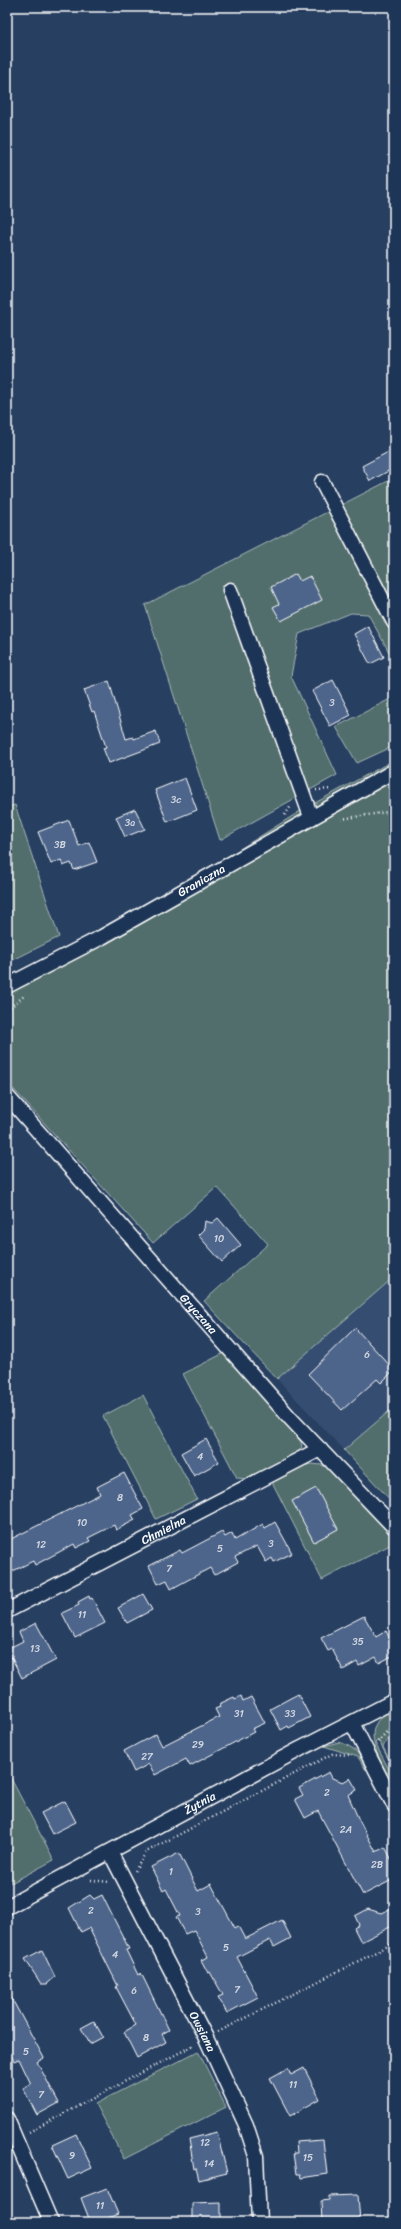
<svg xmlns="http://www.w3.org/2000/svg" width="401" height="2229" font-family="Sriracha,sans-serif">
  <style>
    .built { fill: #364e71 }
    .green { fill: #516e6c; stroke: #a8b6b6 }
    .building { fill: #4d658b; stroke: #fff }
    .lines { fill: none; stroke-linecap: round; stroke-linejoin: round }
    .street-casing { stroke: #fff; stroke-width: 17 }
    .path { stroke: #fff; stroke-width: 2.5; stroke-dasharray: 1 3; stroke-linecap: butt }
    .street { stroke: #1d3557; stroke-width: 14 }
    .labels { text-anchor: middle; dominant-baseline: central; stroke-width: 3; stroke-linejoin: round; paint-order: stroke }
    .number-label { font-size: 10px; fill: #d2d8e2 }
    .street-label { font-size: 12px; fill: #fff; stroke: #1d3557 }
  </style>
  <rect width="100%" height="100%" fill="#273f61"/>
  <filter id="ink" filterUnits="userSpaceOnUse"><feTurbulence type="fractalNoise" baseFrequency=".025" numOctaves="2"/><feDisplacementMap in="SourceGraphic" scale="8" xChannelSelector="R" yChannelSelector="G"/><feConvolveMatrix kernelMatrix="1 2 1 2 8 2 1 2 1" color-interpolation-filters="sRGB"/></filter>
  <g filter="url(#ink)">
    <polygon class="built" points="394,1277 394,1407 344,1450 277,1379"/>
    <g class="green">
      <polygon points="394,478 394,661 368,614 351,613 299,634 291,676 337,775 220,840 145,605"/>
      <polygon points="394,697 394,746 357,763 336,727"/>
      <polygon points="394,760 394,1277 277,1379 204,1301 268,1244 217,1187 153,1243 7,1082 7,983 95,940 302,810"/>
      <polygon points="15,805 59,937 7,963 7,807"/>
      <polygon points="226,1352 301,1442 302,1447 297,1454 248,1479 237,1478 183,1374"/>
      <polygon points="143,1395 197,1499 156,1519 103,1416"/>
      <polygon points="394,1407 394,1504 344,1450"/>
      <polygon points="311,1464 322,1465 326,1467 394,1537 394,1550 390,1545 322,1580 272,1482 303,1466"/>
      <path d="M 394,1708 L 394,1727 L 383,1747 L 394,1769 L 378,1740 L 375,1743 L 391,1773 L 386,1773 C 374,1747 361,1725 394,1708 Z"/>
      <path d="M 339,1742 C 355,1747 360,1754 367,1769 L 366,1770 L 358,1757 L 324,1746 Z"/>
      <polygon points="7,1771 54,1860 11,1883 7,1875"/>
      <polygon points="198,2051 226,2107 124,2159 95,2104"/>
    </g>
    <g class="building">
      <polygon points="390,451 394,458 394,468 370,481 362,466"/>
      <polygon points="296,574 300,581 310,576 322,600 281,621 273,607 279,604 271,587"/>
      <polygon points="368,626 384,657 370,664 354,634"/>
      <polygon points="333,680 351,715 330,726 312,691"/>
      <polygon points="109,681 126,739 133,737 134,739 156,731 160,744 109,763 103,748 106,747 94,711 92,712 84,690"/>
      <polygon points="185,778 197,810 167,822 155,790"/>
      <polygon points="135,809 145,829 125,837 116,817"/>
      <polygon points="69,820 79,846 89,842 97,862 74,870 71,863 63,866 61,860 51,864 38,832"/>
      <polygon points="218,1218 241,1245 222,1262 198,1235 204,1229 205,1221 212,1223"/>
      <polygon points="355,1328 394,1370 381,1383 377,1379 342,1410 308,1374"/>
      <polygon points="206,1439 219,1462 194,1476 181,1453"/>
      <polygon points="124,1473 143,1509 132,1515 135,1520 116,1530 114,1525 88,1538 90,1541 76,1548 74,1544 35,1565 33,1561 11,1572 7,1565 7,1541 100,1494 97,1487"/>
      <polygon points="316,1488 338,1529 314,1542 292,1501"/>
      <polygon points="275,1522 292,1553 274,1562 272,1558 266,1562 257,1546 235,1557 238,1562 214,1575 210,1568 171,1589 167,1580 158,1584 149,1566 180,1550 182,1553 222,1532 225,1537 232,1533 235,1540 263,1524 265,1528"/>
      <polygon points="143,1594 152,1610 127,1623 118,1608"/>
      <polygon points="89,1596 90,1599 92,1598 105,1623 75,1638 62,1613 79,1605 78,1602"/>
      <polygon points="364,1616 376,1637 386,1631 394,1647 394,1655 379,1663 376,1657 359,1666 357,1662 343,1670 332,1649 328,1651 321,1638"/>
      <polygon points="36,1623 56,1660 22,1678 7,1649 23,1641 19,1632"/>
      <polygon points="298,1694 310,1717 289,1728 288,1726 281,1730 270,1709"/>
      <polygon points="241,1696 243,1701 251,1697 265,1723 252,1729 254,1732 190,1766 186,1759 155,1775 149,1764 134,1772 124,1751 156,1734 162,1746 219,1717 215,1709 220,1707 219,1704 234,1697 235,1699"/>
      <polygon points="329,1772 332,1778 343,1782 350,1778 357,1790 348,1795 359,1820 376,1852 385,1847 394,1864 394,1879 363,1895 318,1811 305,1818 295,1799 303,1795 299,1788"/>
      <polygon points="65,1801 76,1822 52,1834 41,1813"/>
      <polygon points="179,1853 198,1891 211,1884 235,1928 238,1926 245,1939 282,1920 291,1938 274,1947 270,1940 237,1957 258,1997 227,2013 218,1997 223,1995 210,1972 208,1973 201,1960 208,1957 194,1930 185,1934 176,1917 180,1916 166,1889 163,1891 151,1867"/>
      <polygon points="90,1895 94,1899 102,1895 129,1949 126,1950 138,1975 141,1973 169,2030 162,2034 166,2042 137,2058 124,2032 136,2025 116,1987 118,1986 89,1928 81,1932 69,1908"/>
      <polygon points="394,1907 394,1925 361,1942 354,1928 359,1925 355,1916 368,1909 381,1913"/>
      <polygon points="42,1950 55,1977 47,1984 41,1984 25,1959"/>
      <polygon points="7,1990 44,2058 37,2062 59,2103 37,2115 23,2088 31,2084 19,2059 14,2061 7,2046"/>
      <polygon points="94,2021 103,2037 90,2044 81,2028"/>
      <polygon points="288,2068 291,2075 304,2068 320,2099 290,2116 270,2078"/>
      <polygon points="217,2132 227,2173 199,2180 196,2168 194,2169 189,2139"/>
      <polygon points="76,2134 92,2168 68,2179 52,2145"/>
      <polygon points="323,2140 327,2174 301,2178 300,2174 296,2174 293,2153 297,2153 296,2142"/>
      <polygon points="107,2188 118,2214 103,2220 96,2222 95,2219 90,2221 81,2198"/>
      <polygon points="358,2195 360,2222 322,2222 321,2201 329,2200 329,2196"/>
      <polygon points="221,2202 221,2222 192,2222 192,2203"/>
    </g>
    <g class="lines">
      <defs>
        <g id="street">
          <polyline points="322,482 394,622"/>
          <polyline points="230,590 311,817"/>
          <path id="s1" d="M 7,986 L 102,937 L 394,771"/>
          <path id="s2" d="M 7,1096 L 291,1419 L 394,1527"/>
          <path id="s3" d="M 7,1611 L 320,1449"/>
          <polyline points="352,1723 394,1805"/>
          <path id="s4" d="M 110,1852 L 206,2038 L 246,2125 L 256,2156 L 259,2222"/>
          <path id="s5" d="M 7,1907 L 300,1749 L 394,1701"/>
          <polyline points="7,2119 51,2222"/>
        </g>
      </defs>
      <use href="#street" class="street-casing"/>
      <g class="path">
        <polyline points="316,790 331,789"/>
        <polyline points="285,815 291,806"/>
        <polyline points="341,819 394,811"/>
        <polyline points="7,1010 24,996"/>
        <polyline points="378,1742 394,1723"/>
        <polyline points="389,1819 394,1829"/>
        <polyline points="135,1871 146,1852 332,1754 351,1755"/>
        <polyline points="91,1880 109,1882"/>
        <polyline points="218,2032 394,1943"/>
        <polyline points="29,2132 194,2045"/>
      </g>
      <use href="#street" class="street"/>
    </g>
  </g>
  <g class="labels">
    <g class="number-label">
      <text x="332" y="703">3</text>
      <text x="176" y="800">3c</text>
      <text x="130" y="823">3a</text>
      <text x="60" y="845">3B</text>
      <text x="219" y="1239">10</text>
      <text x="367" y="1355">6</text>
      <text x="200" y="1457">4</text>
      <text x="120" y="1498">8</text>
      <text x="82" y="1523">10</text>
      <text x="271" y="1544">3</text>
      <text x="41" y="1545">12</text>
      <text x="220" y="1549">5</text>
      <text x="169" y="1569">7</text>
      <text x="82" y="1615">11</text>
      <text x="358" y="1642">35</text>
      <text x="35" y="1649">13</text>
      <text x="239" y="1714">31</text>
      <text x="290" y="1714">33</text>
      <text x="198" y="1745">29</text>
      <text x="147" y="1757">27</text>
      <text x="327" y="1793">2</text>
      <text x="346" y="1830">2A</text>
      <text x="377" y="1865">2B</text>
      <text x="171" y="1872">1</text>
      <text x="91" y="1911">2</text>
      <text x="198" y="1912">3</text>
      <text x="226" y="1948">5</text>
      <text x="115" y="1955">4</text>
      <text x="237" y="1990">7</text>
      <text x="134" y="1991">6</text>
      <text x="146" y="2038">8</text>
      <text x="26" y="2052">5</text>
      <text x="293" y="2085">11</text>
      <text x="41" y="2095">7</text>
      <text x="205" y="2143">12</text>
      <text x="72" y="2156">9</text>
      <text x="308" y="2158">15</text>
      <text x="209" y="2164">14</text>
      <text x="100" y="2206">11</text>
    </g>
    <g class="street-label">
      <text stroke="none"><textPath href="#s1" startOffset="221">Graniczna</textPath></text>
      <text stroke="none"><textPath href="#s2" startOffset="290">Gryczana</textPath></text>
      <text stroke="none"><textPath href="#s3" startOffset="176">Chmielna</textPath></text>
      <text stroke="none"><textPath href="#s5" startOffset="219">Żytnia</textPath></text>
      <text stroke="none"><textPath href="#s4" startOffset="202">Owsiana</textPath></text>
    </g>
  </g>
  <rect width="401" height="2229" fill="none" stroke="#1d3557" stroke-width="24"/>
  <rect x="12" y="12" width="377" height="2205" fill="none" stroke="#fff" stroke-width="1.5" filter="url(#ink)"/>
</svg>
